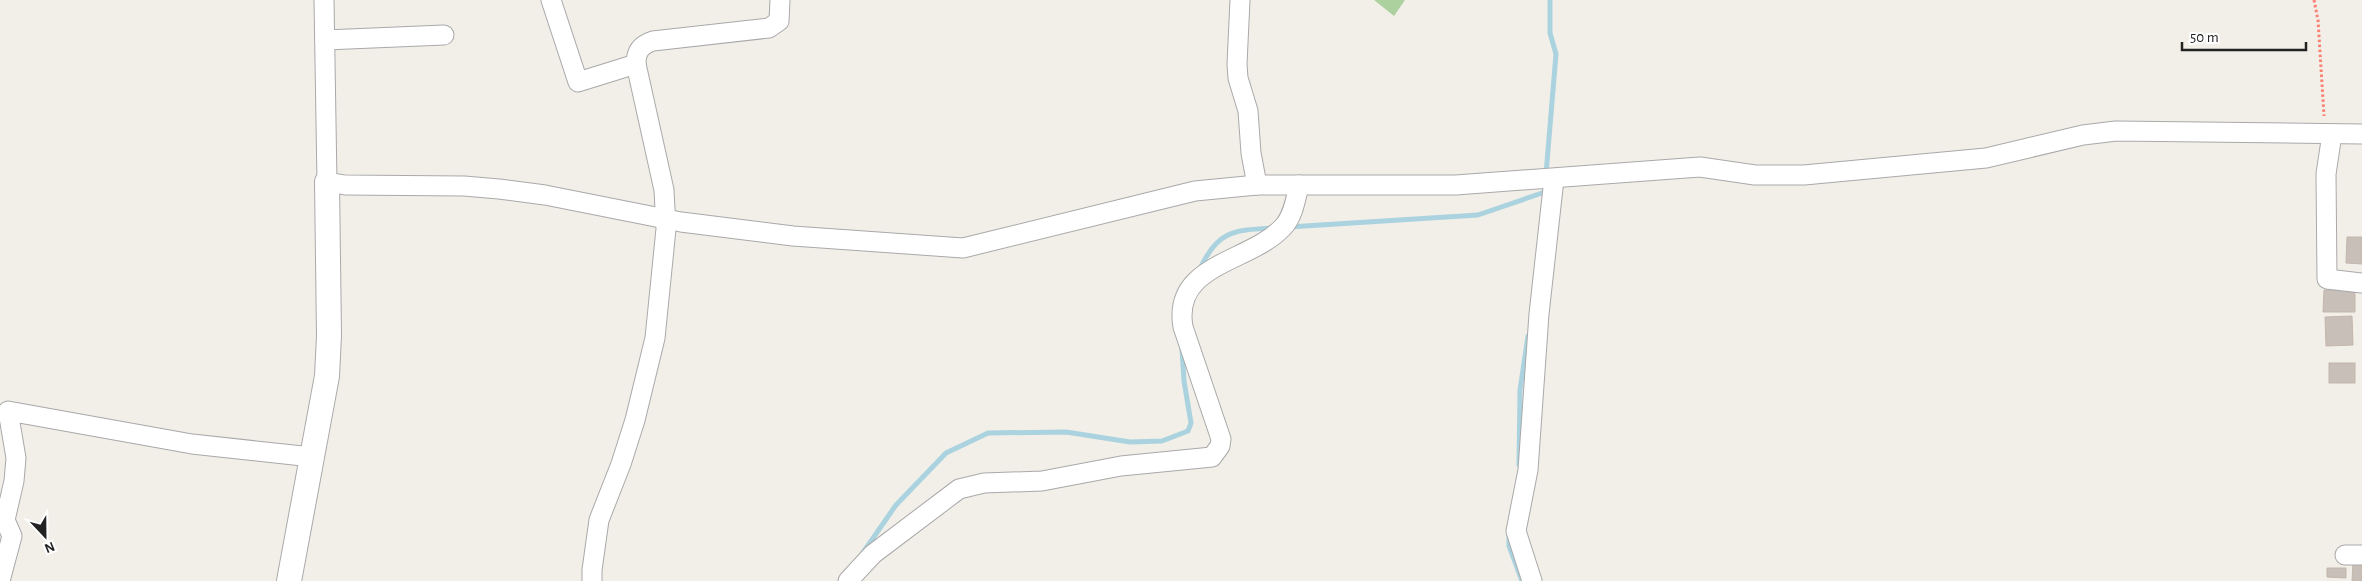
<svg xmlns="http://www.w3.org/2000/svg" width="2362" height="581" font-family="'Alegreya Sans',sans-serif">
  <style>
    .forest { fill: #add19e }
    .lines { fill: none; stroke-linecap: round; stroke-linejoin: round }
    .stream { stroke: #aad3df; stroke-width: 5 }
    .building { fill: #c7bfb8; stroke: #c4b6ab }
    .minor-casing { stroke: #a9a9a9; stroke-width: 21 }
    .tertiary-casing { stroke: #a9a9a9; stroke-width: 26 }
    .path { stroke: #fa8072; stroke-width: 3; stroke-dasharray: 2.5 2.5; stroke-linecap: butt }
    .minor { stroke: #fff; stroke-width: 19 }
    .tertiary { stroke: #fff; stroke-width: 24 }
  </style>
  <rect width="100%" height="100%" fill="#f2efe9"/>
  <polygon class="forest" points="1374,0 1405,0 1394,16"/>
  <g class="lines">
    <g class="stream">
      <polyline points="1546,174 1556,54 1550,33 1550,0"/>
      <polyline points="1289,227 1478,215 1545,192"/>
      <path d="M 1199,271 C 1217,230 1234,230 1273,228"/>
      <polyline points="1519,465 1520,390 1528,336"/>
      <polyline points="1509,534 1509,546 1522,581"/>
      <polyline points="862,554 896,505 946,453 988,433 1066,432 1130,442 1162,441 1188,431 1191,423 1184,381 1182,349"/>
    </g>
  </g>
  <g class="building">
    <polygon points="2347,237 2362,237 2362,264 2346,263"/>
    <polygon points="2324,290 2355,290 2355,312 2323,312"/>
    <polygon points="2352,316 2353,345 2326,346 2325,317"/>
    <rect x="2329" y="363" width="26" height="20"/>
    <polygon points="2353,563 2362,563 2362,581 2352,581"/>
    <polygon points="2327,568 2346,568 2346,578 2327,577"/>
  </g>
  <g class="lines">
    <defs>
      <g id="minor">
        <polyline points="324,0 327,182 345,185 464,186 499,189 545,195 681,222 793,236 963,248 1195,191 1257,185 1456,185 1700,167 1755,175 1804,175 1986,158 2083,135 2116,131 2362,134"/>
        <polyline points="551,0 578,82 636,64"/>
        <polyline points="1240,0 1237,64 1238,78 1248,111 1251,153 1257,185"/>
        <polyline points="325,40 444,35"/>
        <polyline points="2332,134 2326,174 2327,279 2362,283"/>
        <polyline points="2345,555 2362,555"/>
        <polyline points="0,581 12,536 5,520 14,481 16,458 8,411 192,444 312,457"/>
        <path d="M 592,581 L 592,570 L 599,520 L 621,464 L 635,420 L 655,338 L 666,229 L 664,190 L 636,64 C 636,51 641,45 653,41 L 769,28 L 779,21 L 780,0"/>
        <path d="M 848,581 L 873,554 L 959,489 L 984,483 L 1042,481 L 1121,466 L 1212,457 L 1220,446 L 1221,439 L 1183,327 C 1172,263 1250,263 1283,227 C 1293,217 1296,198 1299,185"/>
        <polyline points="1532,581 1516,531 1528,470 1539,314 1554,179"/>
      </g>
      <polyline id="tertiary" points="289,581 327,376 329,336 327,182"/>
    </defs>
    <use href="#minor" class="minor-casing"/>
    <use href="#tertiary" class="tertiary-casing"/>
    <polyline class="path" points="2314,0 2318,20 2324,116"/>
    <use href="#minor" class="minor"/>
    <use href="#tertiary" class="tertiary"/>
  </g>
  <g transform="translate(45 536) rotate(158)" stroke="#ffffff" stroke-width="4" paint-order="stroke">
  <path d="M0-4L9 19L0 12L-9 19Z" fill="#222222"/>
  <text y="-8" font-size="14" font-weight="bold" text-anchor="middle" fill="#222222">N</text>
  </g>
  <path d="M2182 42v8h124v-8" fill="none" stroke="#222222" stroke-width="2.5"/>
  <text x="2190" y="42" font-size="15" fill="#222222" stroke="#ffffff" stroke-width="4" paint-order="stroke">50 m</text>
</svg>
